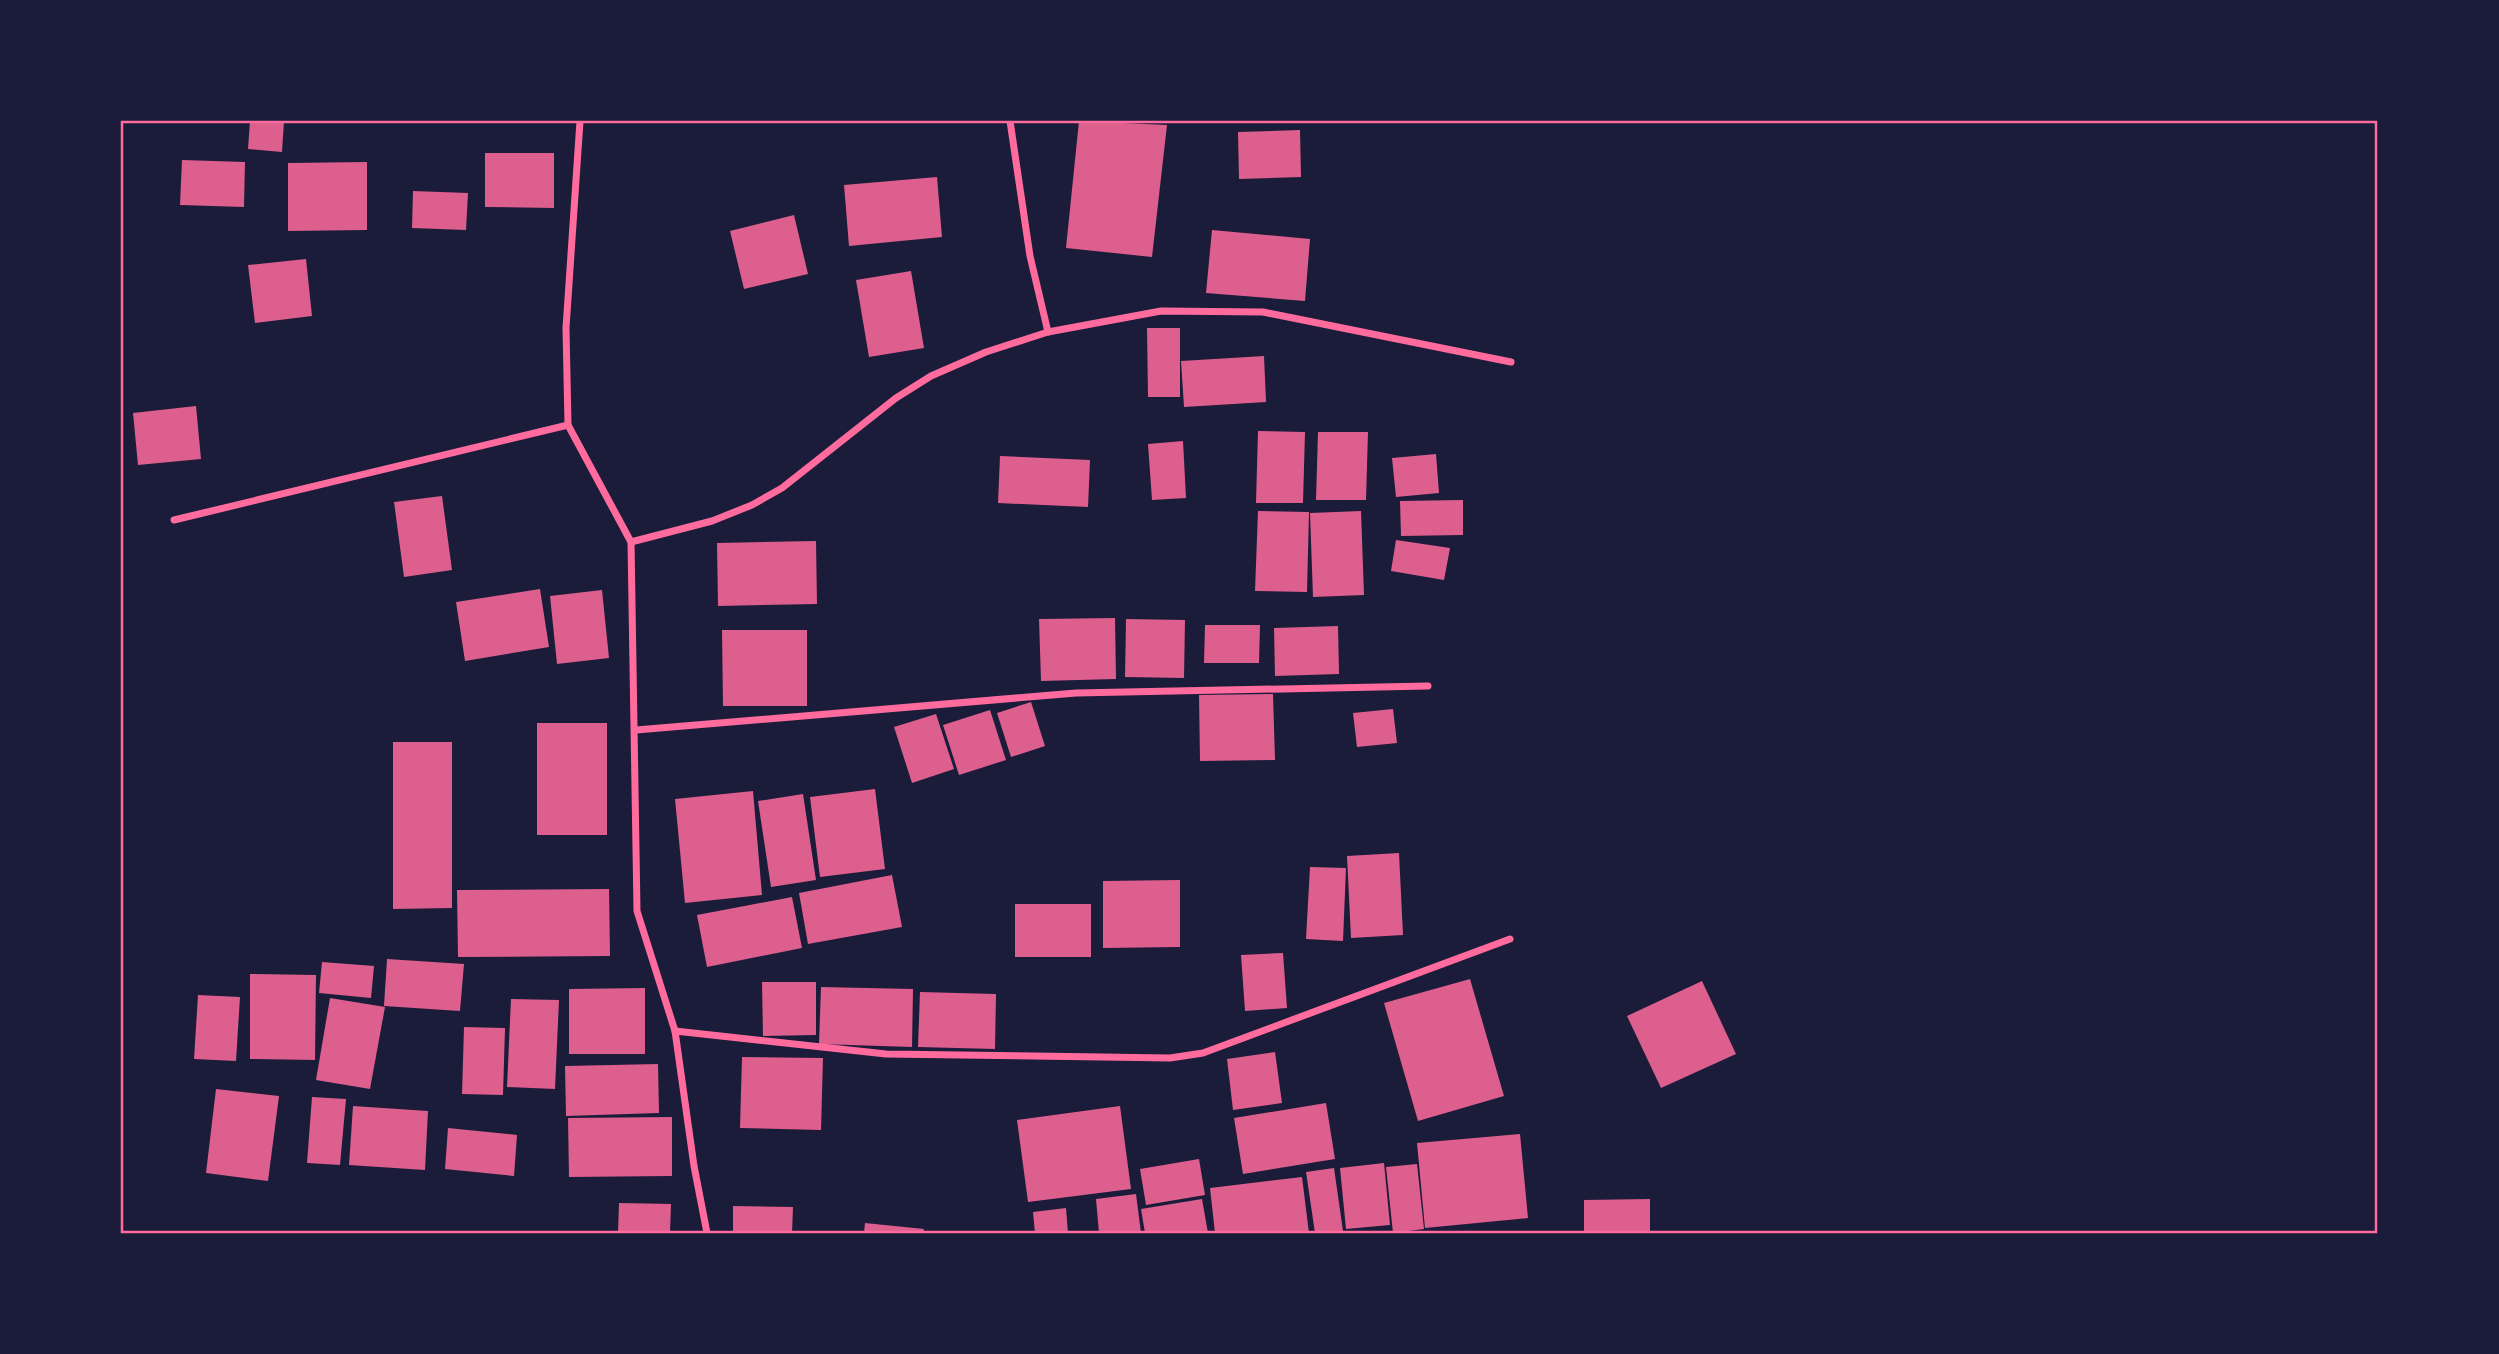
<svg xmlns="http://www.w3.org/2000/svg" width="2499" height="1354" font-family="Jost,sans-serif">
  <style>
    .building { fill: #dd5f8e }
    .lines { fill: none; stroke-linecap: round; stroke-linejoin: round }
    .minor { stroke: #ff6b9d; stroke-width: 7 }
    .neatline { fill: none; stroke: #ff6b9d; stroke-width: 2.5 }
  </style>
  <rect width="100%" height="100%" fill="#1b1b3a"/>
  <g class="building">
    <polygon points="250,121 284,121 282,152 248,149"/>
    <polygon points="1079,121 1167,125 1152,257 1066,248"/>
    <polygon points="1300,130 1301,177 1239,179 1238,132"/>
    <polygon points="485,153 554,153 554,208 485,207"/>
    <polygon points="182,160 245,162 244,207 180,205"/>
    <polygon points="367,162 367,230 288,231 288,163"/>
    <polygon points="937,177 942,237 849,246 844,185"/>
    <polygon points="413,191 468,193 466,230 412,228"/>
    <polygon points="794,215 808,274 744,289 730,231"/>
    <polygon points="1212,230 1310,239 1305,301 1206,293"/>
    <polygon points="306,259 312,316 255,323 248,265"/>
    <polygon points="911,271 924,348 869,357 856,280"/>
    <polygon points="1147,328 1180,328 1180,397 1148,397"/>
    <polygon points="1264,356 1266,402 1184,407 1181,361"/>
    <polygon points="196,406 201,459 138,465 133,413"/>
    <polygon points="1258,431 1305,432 1303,503 1256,503"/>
    <polygon points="1318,432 1368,432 1366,500 1316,500"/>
    <polygon points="1183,441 1186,498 1152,500 1148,444"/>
    <polygon points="1436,454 1439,493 1396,497 1392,458"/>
    <polygon points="1000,456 1090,460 1088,507 998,503"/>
    <polygon points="442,496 452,570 404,577 394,502"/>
    <polygon points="1463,500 1463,535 1401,536 1400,501"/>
    <polygon points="1258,511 1309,512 1307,592 1255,591"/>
    <polygon points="1361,511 1364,595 1313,597 1310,513"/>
    <polygon points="1396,540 1450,548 1444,580 1391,571"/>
    <polygon points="816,541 817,604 718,606 717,543"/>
    <polygon points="540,589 549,647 465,661 456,602"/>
    <polygon points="602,590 609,658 557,664 550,596"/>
    <polygon points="1115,618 1116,679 1041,681 1039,619"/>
    <polygon points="1126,619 1185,620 1184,678 1125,677"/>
    <polygon points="1205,625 1260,625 1259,663 1204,663"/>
    <polygon points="1338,626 1339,674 1275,676 1274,628"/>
    <polygon points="722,630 807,630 807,706 723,706"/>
    <polygon points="1273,694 1275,760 1200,761 1199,695"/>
    <polygon points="1031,702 1045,746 1011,757 997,713"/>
    <polygon points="1393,709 1397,743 1357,747 1353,713"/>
    <polygon points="990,710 1006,760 959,775 943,725"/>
    <polygon points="936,714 954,769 912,783 894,727"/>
    <rect x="537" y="723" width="70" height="112"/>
    <polygon points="393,742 452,742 452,908 393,909"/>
    <polygon points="875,789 885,869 820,877 810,797"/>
    <polygon points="753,791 762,895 685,903 675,799"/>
    <polygon points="803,794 816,880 771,887 758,801"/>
    <polygon points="1399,853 1403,935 1351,938 1347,856"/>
    <polygon points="1310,867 1346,868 1343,941 1306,939"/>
    <polygon points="892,875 902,927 808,944 799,893"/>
    <polygon points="1180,880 1180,947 1103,948 1103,881"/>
    <polygon points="609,889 610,956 458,957 457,890"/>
    <polygon points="792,897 802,948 707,967 697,915"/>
    <rect x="1015" y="904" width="76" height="53"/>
    <polygon points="1283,953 1287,1008 1245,1011 1241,955"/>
    <polygon points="387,959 464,964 460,1011 384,1006"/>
    <polygon points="322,962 374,966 371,998 319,993"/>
    <polygon points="250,974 316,975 315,1060 250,1059"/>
    <polygon points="1470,979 1504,1096 1418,1121 1384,1003"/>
    <polygon points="1702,981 1736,1054 1661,1088 1627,1016"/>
    <polygon points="762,982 816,982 816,1035 763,1036"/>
    <polygon points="821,987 913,989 912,1047 819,1044"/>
    <polygon points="645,988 645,1054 569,1054 569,989"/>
    <polygon points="920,992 996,994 995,1049 918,1047"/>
    <polygon points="198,995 240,997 236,1061 194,1059"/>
    <polygon points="330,998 385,1007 370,1089 316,1080"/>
    <polygon points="511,999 559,1000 555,1089 507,1087"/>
    <polygon points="464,1027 505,1028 503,1095 462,1094"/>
    <polygon points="1275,1052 1282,1103 1233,1110 1227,1059"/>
    <polygon points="742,1057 823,1058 821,1130 740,1128"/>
    <polygon points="658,1064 659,1113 566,1116 565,1066"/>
    <polygon points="216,1089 279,1096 268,1181 206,1173"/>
    <polygon points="312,1097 346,1099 340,1165 307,1163"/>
    <polygon points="1326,1103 1335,1159 1243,1174 1234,1118"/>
    <polygon points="353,1106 428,1111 425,1170 349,1165"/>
    <polygon points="1120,1106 1131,1189 1028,1202 1017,1120"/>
    <polygon points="672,1117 672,1176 569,1177 568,1118"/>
    <polygon points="448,1128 517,1135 514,1176 445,1169"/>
    <polygon points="1520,1134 1528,1218 1425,1228 1417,1143"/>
    <polygon points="1199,1159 1205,1195 1146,1205 1140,1169"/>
    <polygon points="1384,1163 1390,1225 1346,1229 1340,1168"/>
    <polygon points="1417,1164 1424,1229 1393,1233 1386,1167"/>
    <polygon points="1334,1168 1343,1231 1315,1233 1306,1172"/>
    <polygon points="1302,1177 1309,1233 1215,1233 1210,1188"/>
    <polygon points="1136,1194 1141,1233 1099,1233 1096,1199"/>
    <polygon points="1202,1199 1208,1233 1145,1233 1141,1209"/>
    <polygon points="1650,1199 1650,1233 1584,1233 1584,1200"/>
    <polygon points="619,1203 671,1204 670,1233 618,1233"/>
    <polygon points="733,1206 793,1207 792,1233 733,1233"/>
    <polygon points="1066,1208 1068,1233 1035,1233 1033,1212"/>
    <polygon points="865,1223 924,1229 923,1233 864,1233"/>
  </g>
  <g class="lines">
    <g class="minor">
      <polyline points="580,121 566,328 568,425 631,542 637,911 675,1031 694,1166 707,1233"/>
      <polyline points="1010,121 1030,256 1048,332"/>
      <polyline points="174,520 568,425"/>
      <polyline points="631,542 712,521 752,505 782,488 896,398 931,376 986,352 1048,332 1161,311 1263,312 1511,362"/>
      <polyline points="636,730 1076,693 1428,686"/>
      <polyline points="675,1031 886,1054 1170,1058 1203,1053 1510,939"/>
    </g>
  </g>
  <rect width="2499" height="1354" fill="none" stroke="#1b1b3a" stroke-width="245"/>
  <rect x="122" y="122" width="2254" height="1110" class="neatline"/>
</svg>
